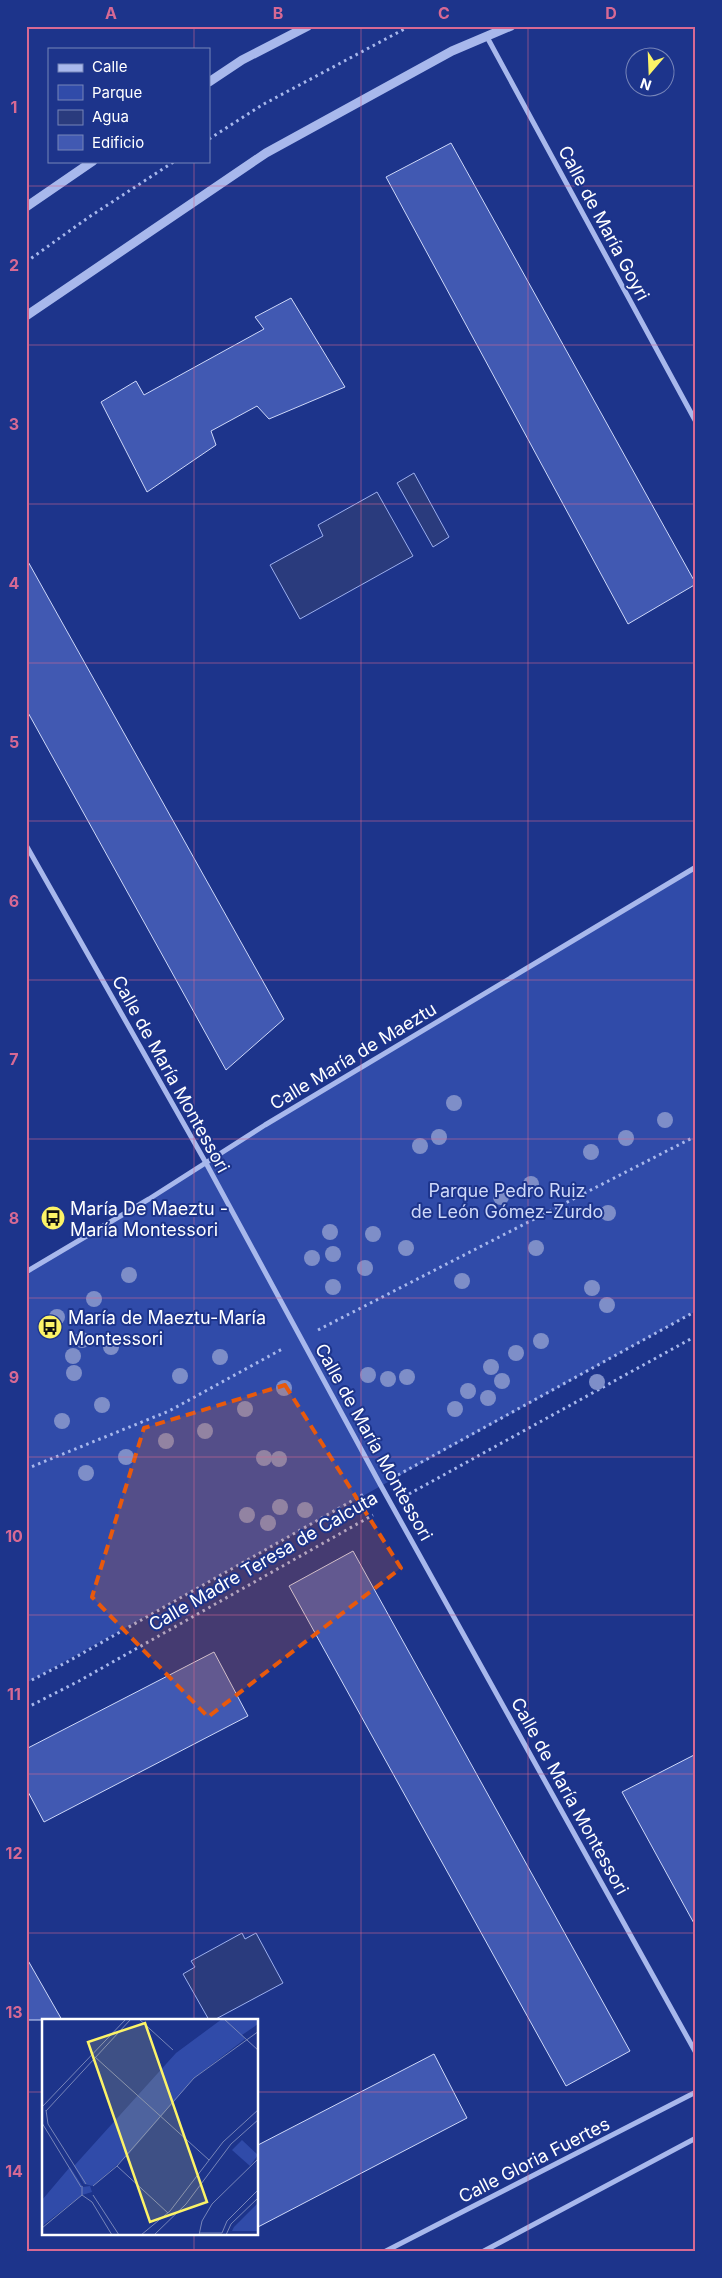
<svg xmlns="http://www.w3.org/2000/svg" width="722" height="2278" font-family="Inter,sans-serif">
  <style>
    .green { fill: #304ba9 }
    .water { fill: #2a3b7d; stroke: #9cafee }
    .building { fill: #4159b2; stroke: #ced8f9 }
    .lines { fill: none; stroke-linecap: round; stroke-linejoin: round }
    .path { stroke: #a8b8ec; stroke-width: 3; stroke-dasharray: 2.5 4; stroke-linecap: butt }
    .minor { stroke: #a8b8ec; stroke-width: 5 }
    .tertiary { stroke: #a8b8ec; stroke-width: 9 }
    .tree { fill: #7e8ec8 }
    .marked { fill: #e8590c; fill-opacity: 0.2; stroke: #e8590c; stroke-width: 4; stroke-dasharray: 10 6; stroke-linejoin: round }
    .grid { fill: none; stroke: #d76994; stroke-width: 1; stroke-opacity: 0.55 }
    .labels { text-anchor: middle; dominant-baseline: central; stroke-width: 4; stroke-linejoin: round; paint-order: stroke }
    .street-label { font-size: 18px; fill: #fff; stroke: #1d348b }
    .park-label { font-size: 18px; fill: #ced8f9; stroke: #1d348b }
    .poi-label { font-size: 18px; fill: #fff; stroke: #1d348b; text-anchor: start }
    .inset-road { fill: none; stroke: #7785b9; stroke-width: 1 }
    .view { fill: #fcf367; fill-opacity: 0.15; stroke: #fcf367; stroke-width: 2.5 }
    .inset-edge { fill: none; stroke: #fff; stroke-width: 2.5 }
    .neatline { fill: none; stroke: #d76994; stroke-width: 2 }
    .grid-label { font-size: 16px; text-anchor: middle; font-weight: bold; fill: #d76994 }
  </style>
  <rect width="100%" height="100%" fill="#1d348b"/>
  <polygon class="green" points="696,867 696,1311 26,1683 26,1271"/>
  <g class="water">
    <polygon points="414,473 449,537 433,547 397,483"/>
    <polygon points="377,492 413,556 300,619 270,565 323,536 318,525"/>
    <polygon points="242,1933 245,1939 256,1933 283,1983 214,2020 209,2020 183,1974 195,1967 191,1961"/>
  </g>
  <g class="building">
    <polygon points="451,143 696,584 628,624 386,177"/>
    <polygon points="291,298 345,387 269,419 257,406 211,431 216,445 147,492 101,402 136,381 144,395 264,329 255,317"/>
    <polygon points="26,558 284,1019 226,1070 26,709"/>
    <polygon points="353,1551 630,2051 566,2086 289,1586"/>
    <polygon points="214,1652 248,1716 44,1822 26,1788 26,1749"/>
    <polygon points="696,1754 696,1927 622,1792"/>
    <polygon points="26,1957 62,2020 26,2020"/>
    <polygon points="434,2054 467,2118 258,2227 258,2145"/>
  </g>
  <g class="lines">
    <g class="path">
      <polyline points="209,139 262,105 410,26"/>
      <polyline points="26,262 89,217 175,161"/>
      <polyline points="318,1330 696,1136"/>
      <polyline points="26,1469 169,1411 284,1348"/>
      <polyline points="398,1475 696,1311"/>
      <polyline points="409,1494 696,1336"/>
      <polyline points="26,1683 67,1662 364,1494"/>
      <polyline points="26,1708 79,1681 373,1515"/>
    </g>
    <g class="minor">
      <polyline points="487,37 696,422"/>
      <polyline points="26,845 206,1163 380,1484 696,2053"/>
      <polyline points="26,1272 149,1199 265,1125 696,867"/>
      <polyline points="384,2252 696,2092"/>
      <polyline points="482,2252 696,2138"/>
    </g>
    <g class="tertiary">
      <polyline points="209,82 242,60 308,26"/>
      <polyline points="26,207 93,161"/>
      <polyline points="26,316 266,153 452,51 511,26"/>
    </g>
  </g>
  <g class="tree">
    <circle cx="454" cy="1103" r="8"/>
    <circle cx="665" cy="1120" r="8"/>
    <circle cx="439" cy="1137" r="8"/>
    <circle cx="626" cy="1138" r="8"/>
    <circle cx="420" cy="1146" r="8"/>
    <circle cx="591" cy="1152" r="8"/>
    <circle cx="531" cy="1184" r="8"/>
    <circle cx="501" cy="1197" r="8"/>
    <circle cx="608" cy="1213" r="8"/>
    <circle cx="330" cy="1232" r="8"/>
    <circle cx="373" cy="1234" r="8"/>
    <circle cx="406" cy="1248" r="8"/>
    <circle cx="536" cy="1248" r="8"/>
    <circle cx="333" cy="1254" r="8"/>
    <circle cx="312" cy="1258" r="8"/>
    <circle cx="365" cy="1268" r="8"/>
    <circle cx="129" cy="1275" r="8"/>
    <circle cx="462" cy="1281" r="8"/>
    <circle cx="333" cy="1287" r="8"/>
    <circle cx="592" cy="1288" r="8"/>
    <circle cx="94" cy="1299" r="8"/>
    <circle cx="607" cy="1305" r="8"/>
    <circle cx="57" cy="1317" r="8"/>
    <circle cx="82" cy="1340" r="8"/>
    <circle cx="541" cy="1341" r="8"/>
    <circle cx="111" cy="1347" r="8"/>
    <circle cx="516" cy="1353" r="8"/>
    <circle cx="73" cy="1356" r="8"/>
    <circle cx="220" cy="1357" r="8"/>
    <circle cx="491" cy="1367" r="8"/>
    <circle cx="74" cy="1373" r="8"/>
    <circle cx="368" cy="1375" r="8"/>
    <circle cx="180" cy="1376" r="8"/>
    <circle cx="407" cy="1377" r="8"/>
    <circle cx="388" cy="1379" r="8"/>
    <circle cx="502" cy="1381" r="8"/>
    <circle cx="597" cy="1382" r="8"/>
    <circle cx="284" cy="1388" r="8"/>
    <circle cx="468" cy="1391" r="8"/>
    <circle cx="488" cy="1398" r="8"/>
    <circle cx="102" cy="1405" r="8"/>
    <circle cx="245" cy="1409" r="8"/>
    <circle cx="455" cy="1409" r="8"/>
    <circle cx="62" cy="1421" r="8"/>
    <circle cx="205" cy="1431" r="8"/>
    <circle cx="166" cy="1441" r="8"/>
    <circle cx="126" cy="1457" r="8"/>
    <circle cx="264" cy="1458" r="8"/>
    <circle cx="279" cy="1459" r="8"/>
    <circle cx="86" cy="1473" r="8"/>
    <circle cx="280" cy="1507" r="8"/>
    <circle cx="305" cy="1510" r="8"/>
    <circle cx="247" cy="1515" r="8"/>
    <circle cx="268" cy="1523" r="8"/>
  </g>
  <path class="marked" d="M 285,1385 L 401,1568 L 208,1717 L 92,1597 L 144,1428 Z"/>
  <path class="grid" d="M 194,26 L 194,49M 361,26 L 361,2252M 528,26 L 528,2252M 194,161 L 194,2020M 26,186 L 696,186M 26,345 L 696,345M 26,504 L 696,504M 26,663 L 696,663M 26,821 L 696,821M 26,980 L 696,980M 26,1139 L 696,1139M 26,1298 L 696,1298M 26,1457 L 696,1457M 26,1615 L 696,1615M 26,1774 L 696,1774M 26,1933 L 696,1933M 26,2092 L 44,2092M 258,2092 L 696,2092M 194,2234 L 194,2252"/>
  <defs>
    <symbol id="bus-disc" viewBox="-11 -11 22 22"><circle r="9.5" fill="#fcf367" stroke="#1d348b"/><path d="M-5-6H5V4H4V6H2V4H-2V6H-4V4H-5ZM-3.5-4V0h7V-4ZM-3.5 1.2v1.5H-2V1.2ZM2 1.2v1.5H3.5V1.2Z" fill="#111"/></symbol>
  </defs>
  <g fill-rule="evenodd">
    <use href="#bus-disc" x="39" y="1204" width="28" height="28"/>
    <use href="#bus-disc" x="36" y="1313" width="28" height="28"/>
  </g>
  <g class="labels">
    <g class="street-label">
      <text transform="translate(604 223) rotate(62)">Calle de María Goyri</text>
      <text transform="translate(353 1056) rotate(-31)">Calle María de Maeztu</text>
      <text transform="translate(171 1074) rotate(61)">Calle de María Montessori</text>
      <text transform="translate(374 1442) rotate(61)">Calle de María Montessori</text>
      <text transform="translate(263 1561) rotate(-30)">Calle Madre Teresa de Calcuta</text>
      <text transform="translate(570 1796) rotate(61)">Calle de María Montessori</text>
      <text transform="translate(534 2160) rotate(-27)">Calle Gloria Fuertes</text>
    </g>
    <g class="park-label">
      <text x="507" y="1190">Parque Pedro Ruiz<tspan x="507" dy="21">de León Gómez-Zurdo</tspan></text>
    </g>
    <g class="poi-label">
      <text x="70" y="1208">María De Maeztu -<tspan x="70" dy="21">María Montessori</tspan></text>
      <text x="68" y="1317">María de Maeztu-María<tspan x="68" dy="21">Montessori</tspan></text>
    </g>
  </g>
  <g transform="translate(42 2019)">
    <rect width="216" height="216" fill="#1d348b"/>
    <path d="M 180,0 L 216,0 L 216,5 L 200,16 L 203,20 L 152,59 L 86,136 L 51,167 L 42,165 L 32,147 L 134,34 ZM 200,121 L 216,136 L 208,147 L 190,131 ZM 28,148 L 41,168 L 48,167 L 50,173 L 40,176 L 0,207 L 0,181 ZM 216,184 L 216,212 L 190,212 L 192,208 Z" fill="#304ba9"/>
    <path class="inset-road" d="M 97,0 L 131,31M 182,0 L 217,32M 53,38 L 167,141M 0,88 L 84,0M 4,91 L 6,105 L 44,165M 4,92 L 89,0M 0,104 L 39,168M 75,147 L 126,194M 40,167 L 40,176 L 50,183 L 70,216M 51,167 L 75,147 L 152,59 L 217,12M 51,176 L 77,216M 0,209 L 40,176M 158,214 L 180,214M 180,214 L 185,202 L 217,170M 99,216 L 128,192 L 181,123 L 217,90M 112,216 L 144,185 L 189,125 L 217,100M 157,216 L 160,202 L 170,185 L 217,139M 184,216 L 189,205 L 217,178"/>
    <path class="view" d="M 103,4 L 165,183 L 108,203 L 46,23 Z"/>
    <rect width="216" height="216" class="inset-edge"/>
  </g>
  <rect width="722" height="2278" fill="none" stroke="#1d348b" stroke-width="55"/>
  <rect x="48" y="48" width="162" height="115" fill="#1d348b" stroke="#7785b9"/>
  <rect x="58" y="64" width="25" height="8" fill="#a8b8ec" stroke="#7785b9"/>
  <text x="92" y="72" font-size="15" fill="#ffffff">Calle</text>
  <rect x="58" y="85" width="25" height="15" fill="#304ba9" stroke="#7785b9"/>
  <text x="92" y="98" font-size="15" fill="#ffffff">Parque</text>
  <rect x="58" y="110" width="25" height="15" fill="#2a3b7d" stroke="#7785b9"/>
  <text x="92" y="122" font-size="15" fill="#ffffff">Agua</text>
  <rect x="58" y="135" width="25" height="15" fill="#4159b2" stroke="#7785b9"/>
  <text x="92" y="148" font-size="15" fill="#ffffff">Edificio</text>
  <g transform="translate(650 72) rotate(199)"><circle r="24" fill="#1d348b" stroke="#7785b9"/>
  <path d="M0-4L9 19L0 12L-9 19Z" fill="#fcf367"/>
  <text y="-8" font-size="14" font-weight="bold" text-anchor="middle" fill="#ffffff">N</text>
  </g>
  <rect x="28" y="28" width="666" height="2222" class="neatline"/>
  <g class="grid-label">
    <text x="111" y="19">A</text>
    <text x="278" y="19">B</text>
    <text x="444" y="19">C</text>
    <text x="611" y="19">D</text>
    <text x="14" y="113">1</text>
    <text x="14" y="271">2</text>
    <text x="14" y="430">3</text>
    <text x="14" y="589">4</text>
    <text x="14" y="748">5</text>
    <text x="14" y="907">6</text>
    <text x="14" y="1065">7</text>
    <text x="14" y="1224">8</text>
    <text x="14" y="1383">9</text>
    <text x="14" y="1542">10</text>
    <text x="14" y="1700">11</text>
    <text x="14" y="1859">12</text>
    <text x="14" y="2018">13</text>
    <text x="14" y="2177">14</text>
  </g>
</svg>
